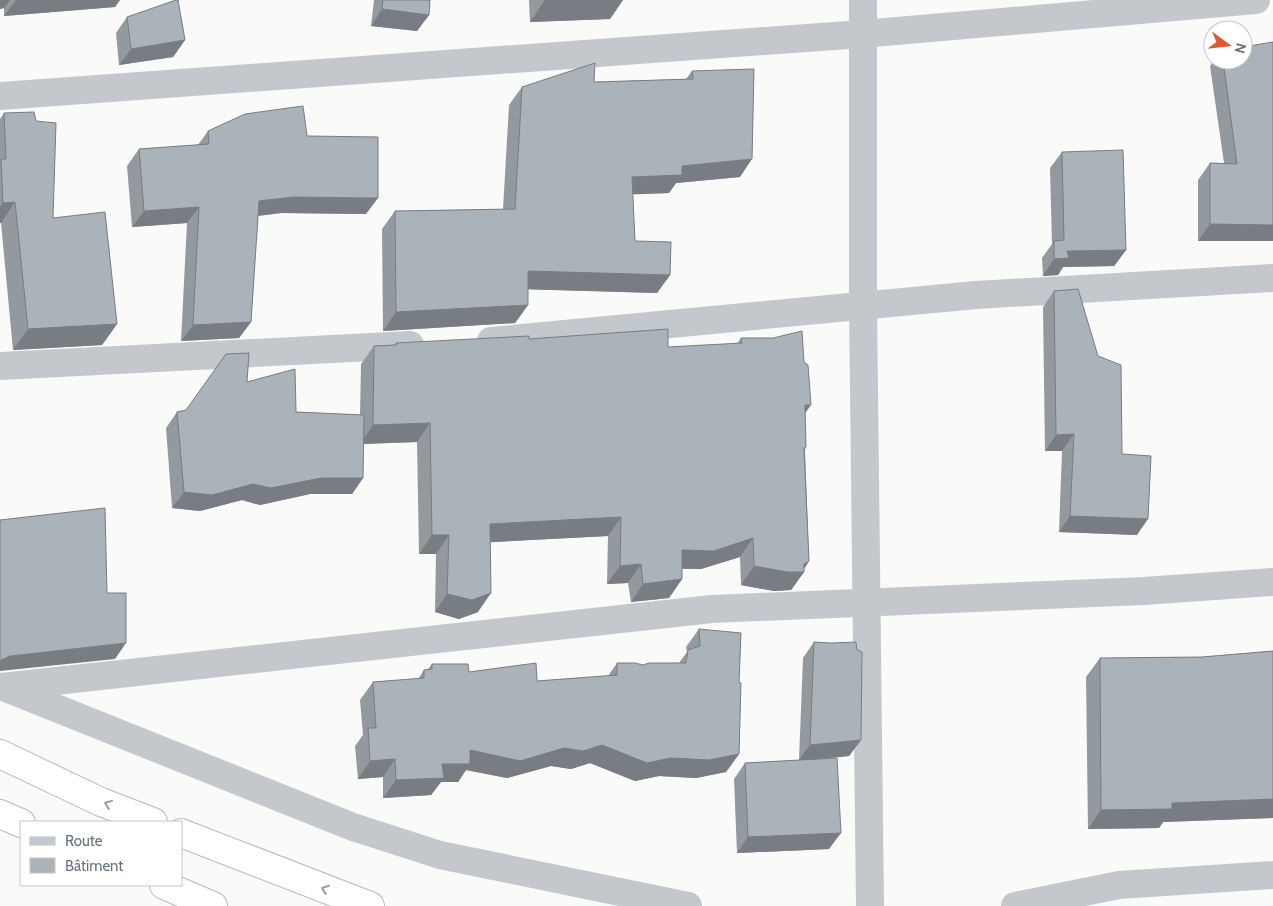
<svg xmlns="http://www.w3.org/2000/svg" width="1273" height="906" font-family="Cabin,sans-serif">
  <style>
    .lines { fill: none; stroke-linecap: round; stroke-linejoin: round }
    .trunk-casing { stroke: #b4b9bd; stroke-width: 30 }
    .minor { stroke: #c3c8cc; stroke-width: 28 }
    .trunk { stroke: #fff; stroke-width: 28 }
    .wall { fill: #929a9f }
    .shaded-wall { fill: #777d82 }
    .building { fill: #aab3b9; stroke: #777d82 }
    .oneway { stroke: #939fa8 }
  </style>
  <rect width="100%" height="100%" fill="#fafaf8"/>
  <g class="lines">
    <defs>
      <g id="trunk">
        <polyline points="0,754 101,802 153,822"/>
        <polyline points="0,814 21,823"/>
        <polyline points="181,833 370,906"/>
        <polyline points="164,885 213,906"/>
      </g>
    </defs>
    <use href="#trunk" class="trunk-casing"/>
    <g class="minor">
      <polyline points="863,0 863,305 870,906"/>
      <polyline points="0,96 862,34 1256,0"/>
      <polyline points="491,341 976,295 1273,278"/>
      <polyline points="0,366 410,345"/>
      <polyline points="1,687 712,609 1144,591 1273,582"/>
      <polyline points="6,688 353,827 440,855 688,906"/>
      <polyline points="1015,906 1119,885 1273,875"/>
    </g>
    <use href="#trunk" class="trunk"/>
  </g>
  <g class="wall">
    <polygon points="0,0 120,0 115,7 4,16 4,8 0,9"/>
    <polygon points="374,0 430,0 429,15 417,31 371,26"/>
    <polygon points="529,0 623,0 610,19 530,22"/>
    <polygon points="127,17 185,40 173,57 119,65 116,33"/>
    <polygon points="1214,60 1243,60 1273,241 1198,241 1198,180 1210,163 1224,163 1210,66"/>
    <polygon points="692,71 740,177 676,183 669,193 632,194 635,241 670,275 657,293 528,289 528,305 515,323 383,331 382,229 395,211 503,209 509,105 522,87 594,82 686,79"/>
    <polygon points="4,113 53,218 117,324 102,345 13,350 1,223 0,223 0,119"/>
    <polygon points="208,131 307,136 366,214 281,213 258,216 251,322 239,338 181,341 187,223 132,227 127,166 139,149 198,145"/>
    <polygon points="1062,152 1126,250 1114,266 1063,267 1058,275 1043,276 1042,258 1052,244 1050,168"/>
    <polygon points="1054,291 1122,454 1137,535 1059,532 1062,451 1045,451 1043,307"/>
    <polygon points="741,338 805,413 806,447 805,450 809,561 804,569 804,572 791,590 774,591 741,585 740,557 701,569 682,569 682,579 669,598 631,602 628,583 607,584 608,536 490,542 478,612 459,619 435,612 436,554 419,554 417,442 363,444 363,478 352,494 310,494 260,505 242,500 200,511 172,508 166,428 177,412 186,410 247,382 296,412 360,415 361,364 374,346 395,345 396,343 529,339 668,347 737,344"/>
    <polygon points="699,629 739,683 739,754 726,772 696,778 659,776 635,781 590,763 571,769 551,766 507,778 466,770 458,782 441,782 431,795 383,798 383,777 358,779 355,746 363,735 360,700 373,682 418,679 424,670 428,669 432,664 469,672 537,681 608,676 617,663 643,665 679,663 687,652 686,647"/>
    <polygon points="814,642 861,740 849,756 812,760 829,849 737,853 734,779 745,763 799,760 803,658"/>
    <polygon points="1273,651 1273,818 1163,822 1159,828 1088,829 1086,677 1100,658 1202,657"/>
  </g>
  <g class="shaded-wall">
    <polygon points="0,0 10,0 4,8 0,9"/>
    <polygon points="16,0 120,0 115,7 4,16"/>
    <polygon points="545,0 623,0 610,19 530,22"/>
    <polygon points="382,9 429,15 417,31 371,26"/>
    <polygon points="185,40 173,57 119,65 131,49"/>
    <polygon points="752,159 740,177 676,183 669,193 619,195 632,177 682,166"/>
    <polygon points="293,197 378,198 366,214 281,213 248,217 259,201"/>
    <polygon points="15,202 1,223 0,223 0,207 3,203"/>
    <polygon points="199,207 187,223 132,227 144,211"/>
    <polygon points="1210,224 1273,225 1273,241 1198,241"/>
    <polygon points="1126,250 1114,266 1063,267 1058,275 1043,276 1054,259 1067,251"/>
    <polygon points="528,271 670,275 657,293 515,289"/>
    <polygon points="528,305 515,323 383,331 396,312"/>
    <polygon points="251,322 239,338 181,341 193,325"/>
    <polygon points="117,324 102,345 13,350 28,329"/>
    <polygon points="805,405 811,405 798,423"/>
    <polygon points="430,423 417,442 360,444 373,425"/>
    <polygon points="1074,434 1062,451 1045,451 1056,435"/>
    <polygon points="321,478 363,478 352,494 310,494 260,505 242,500 200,511 172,508 184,492 253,484"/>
    <polygon points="1070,516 1148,519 1137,535 1059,532"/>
    <polygon points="621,517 608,536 477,543 490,524"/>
    <polygon points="432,535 449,535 436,554 419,554"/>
    <polygon points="753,538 740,557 701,569 669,568 682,550"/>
    <polygon points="809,561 802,572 804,572 791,590 774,591 741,585 754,566 804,564"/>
    <polygon points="641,564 628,583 607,584 620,566"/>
    <polygon points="682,579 669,598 631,602 643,584"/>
    <polygon points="491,593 478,612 459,619 435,612 447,594"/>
    <polygon points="126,643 115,659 0,671 0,661 3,659 10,656"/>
    <polygon points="861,740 849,756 798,761 810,745"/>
    <polygon points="602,745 671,758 739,754 726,772 696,778 659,776 635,781 590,763 571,769 551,766 507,778 466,770 458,782 441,782 431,795 383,798 396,780 470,750 564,748"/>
    <polygon points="395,759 383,777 358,779 370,761"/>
    <polygon points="1273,799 1273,818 1163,822 1159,828 1088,829 1101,810 1172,803"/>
    <polygon points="841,833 829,849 737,853 748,837"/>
  </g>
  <g class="building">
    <polygon points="176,0 178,0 185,40 131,49 127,17"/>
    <polygon points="383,0 430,0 429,15 382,9"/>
    <polygon points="1273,42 1273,225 1210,224 1210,163 1237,164 1223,60 1243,60 1243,47"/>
    <polygon points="595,63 594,82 693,79 692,71 754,69 752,159 682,166 682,175 632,177 635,241 671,242 670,275 528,271 528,305 396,312 395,211 515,209 522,87"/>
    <polygon points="303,106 307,136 378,137 378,198 293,197 259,201 251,322 193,325 199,207 144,211 139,149 209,144 208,131 245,114"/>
    <polygon points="34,112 36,121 56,123 53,218 105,212 117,324 28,329 15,202 3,203 1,159 6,159 4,113"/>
    <polygon points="1123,150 1126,250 1067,251 1069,258 1054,259 1054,241 1064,240 1062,152"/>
    <polygon points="1078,289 1098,356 1121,365 1122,454 1151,456 1148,519 1070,516 1074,434 1056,435 1054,291"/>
    <polygon points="668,329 668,347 742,343 741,338 773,338 802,331 804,362 808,365 811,405 805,405 806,447 804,448 809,561 804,564 804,572 787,572 754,566 753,538 714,551 682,550 682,579 643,584 641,564 620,566 621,517 490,524 491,593 472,600 447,594 449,535 432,535 430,423 373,425 374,346 396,345 396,343 529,336 529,339"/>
    <polygon points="249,353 247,382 295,369 296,412 364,415 363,478 321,478 271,488 253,484 212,495 184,492 177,412 186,410 226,354"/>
    <polygon points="105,508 107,593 126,593 126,643 10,656 3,659 0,661 0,520"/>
    <polygon points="699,629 741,633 739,683 741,683 739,754 709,760 671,758 647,763 602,745 583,751 564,748 520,761 470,750 470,764 442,764 444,778 396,780 395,759 370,761 368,728 376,728 373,682 424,678 424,670 432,669 432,664 468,664 469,672 536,663 537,681 617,675 617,663 635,663 643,665 649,663 686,663 688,650 700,646"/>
    <polygon points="814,642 831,643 856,642 857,650 862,652 861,740 810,745"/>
    <polygon points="1273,651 1273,799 1172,803 1172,809 1101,810 1100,658 1202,657"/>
    <polygon points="837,758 841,833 748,837 745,763"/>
  </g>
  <defs><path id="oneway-chevron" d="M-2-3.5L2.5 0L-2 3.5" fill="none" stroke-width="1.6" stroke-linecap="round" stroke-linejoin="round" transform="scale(1.25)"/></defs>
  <g class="oneway">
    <use href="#oneway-chevron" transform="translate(108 804) rotate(-158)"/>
    <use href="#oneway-chevron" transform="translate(325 889) rotate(-159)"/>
  </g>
  <rect x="20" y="821" width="162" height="65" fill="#ffffff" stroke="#c1c8cd"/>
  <rect x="30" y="837" width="25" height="8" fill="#c3c8cc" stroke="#c1c8cd"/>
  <text x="65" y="846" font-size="15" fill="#657683">Route</text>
  <rect x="30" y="858" width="25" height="15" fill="#aab3b9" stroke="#c1c8cd"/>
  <text x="65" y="871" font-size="15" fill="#657683">Bâtiment</text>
  <g transform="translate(1228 45) rotate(105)"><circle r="24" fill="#ffffff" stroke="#c1c8cd"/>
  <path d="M0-4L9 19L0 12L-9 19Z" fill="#e4572e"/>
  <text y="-8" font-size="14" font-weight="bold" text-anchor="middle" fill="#657683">N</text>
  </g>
</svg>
